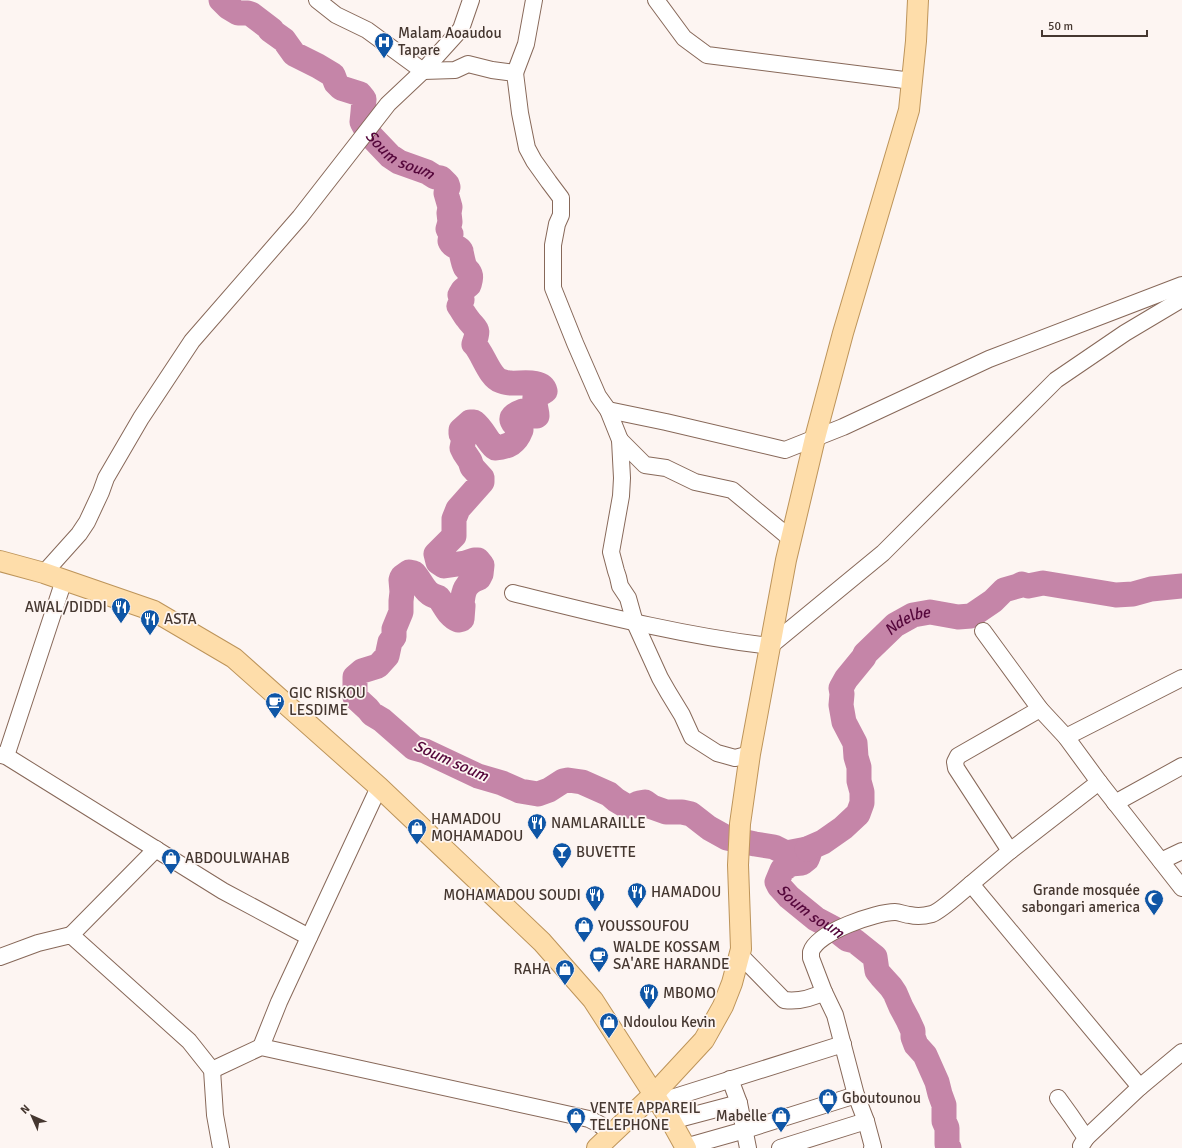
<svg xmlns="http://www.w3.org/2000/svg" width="1182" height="1148" font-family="Signika,sans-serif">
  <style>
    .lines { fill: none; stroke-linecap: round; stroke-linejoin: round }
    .river { stroke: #c585a8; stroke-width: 25 }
    .minor-casing { stroke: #876859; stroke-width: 18 }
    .major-casing { stroke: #bd945a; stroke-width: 22 }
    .minor { stroke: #fff; stroke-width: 16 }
    .major { stroke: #feddaa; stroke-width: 20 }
    .labels { text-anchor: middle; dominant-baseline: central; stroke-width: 3.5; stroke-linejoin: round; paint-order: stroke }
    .poi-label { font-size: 15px; fill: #453730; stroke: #fdf5f2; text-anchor: start }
    .water-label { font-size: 16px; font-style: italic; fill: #55073b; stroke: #fdf5f2 }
  </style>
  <rect width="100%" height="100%" fill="#fdf5f2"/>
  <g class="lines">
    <g class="river">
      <path id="s1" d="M 221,0 L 228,7 L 238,13 L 248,13 L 251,14 L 272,30 L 270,30 L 284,40 L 294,54 L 318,66 L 333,75 L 336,83 L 341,88 L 360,94 L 364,99 L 363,112 L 362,122 L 368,133 L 390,156 L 399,162 L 427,172 L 435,177 L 441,178 L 447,184 L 448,187 L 446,193 L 450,207 L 449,213 L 450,222 L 448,229 L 451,234 L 450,241 C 452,247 458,246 461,251 C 461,252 464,266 465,267 C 466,269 468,270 469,272 C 472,276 470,281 469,285 L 463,290 L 460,295 L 462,300 L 459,306 C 462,310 464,314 467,318 C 476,331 480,326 474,344 C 483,353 489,377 501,381 C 504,382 508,383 510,383 C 520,384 542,379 545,391 C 541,394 538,394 535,397 C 534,405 537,410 537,416 L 530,416 L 523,411 C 507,417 510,421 521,430 C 516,443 509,447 495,448 C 486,440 484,430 474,422 L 470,422 L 461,430 L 461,434 L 464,438 L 462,448 L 464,452 L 470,461 L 472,467 L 482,478 L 482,482 L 458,509 L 454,519 L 454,536 L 436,554 L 438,562 L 444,566 L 465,563 L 474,560 L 478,560 L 482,565 L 481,574 L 479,578 C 465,583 463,591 462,605 L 463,606 L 462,619 L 458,620 C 448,616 445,605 438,597 C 425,595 422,582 414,573 L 409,572 L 402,577 L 401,580 L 402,592 L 401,601 L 401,612 L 394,629 L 394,637 L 390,642 L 387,656 L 378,666 L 362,671 L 355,677 L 355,697 L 368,709 L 372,714 L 382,720 L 414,748 L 425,751 L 478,776 L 502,783 L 520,791 L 538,794 L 549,790 L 563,781 L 568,780 L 582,782 L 609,794 L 616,800 L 626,806 L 633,806 L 639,803 L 645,802 L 652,807 L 666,812 L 682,812 L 691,814 L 709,828 L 727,838 L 755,844 L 774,847 L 786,853 L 807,849 L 809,854 L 807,859 L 802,863 L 791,864 L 782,870 L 777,882 L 779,886 L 789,897 L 816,919 L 833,928 L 847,939 L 855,941 L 875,957 L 877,971 L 881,976 L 891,987 L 895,993 L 901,1007 L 908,1020 L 913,1031 L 913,1037 L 916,1045 L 925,1055 L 937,1082 L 940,1094 L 944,1105 L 944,1121 L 947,1128 L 947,1144 L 949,1148"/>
      <path id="s2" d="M 807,849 L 823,842 L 843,828 L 858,814 L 862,803 L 862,792 L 859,781 L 859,767 L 856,757 L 855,743 L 844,722 L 841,705 L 842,694 L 841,688 L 846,679 L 864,657 L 865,654 L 895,625 L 913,615 L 930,612 L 958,617 L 971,616 L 993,601 L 1004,590 L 1018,586 L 1022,584 L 1028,586 L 1043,583 L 1116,595 L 1133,594 L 1151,589 L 1182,586"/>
    </g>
    <defs>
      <g id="minor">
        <polyline points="317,0 336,15 367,30 423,71 455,70 468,64 492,70 515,73 520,113 527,148 534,161 549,182 561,198 561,215 557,224 553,245 553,288 575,343 595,389 598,396 608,410 620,440 622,478 621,496 611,552 616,571 618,577 620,586 628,598 635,623 660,678 668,692 682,715 692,737 717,753 735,758 750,754"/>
        <polyline points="656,0 684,38 707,55 912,81"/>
        <polyline points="515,73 526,44 534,0"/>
        <polyline points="608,410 666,422 785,450 843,427 989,359 1182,285"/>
        <polyline points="620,440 645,465 666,468 695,482 732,490 791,539"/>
        <polyline points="44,573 79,534 87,522 101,492 106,478 141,418 192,341 300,217 388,104 423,71 461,29 471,0"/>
        <path d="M 513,593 C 598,614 683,636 770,646 L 883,553 L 1056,380 L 1125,333 L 1182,299"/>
        <polyline points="983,631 1040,709 1066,737 1099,782 1182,888"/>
        <polyline points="1066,737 1182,678"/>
        <polyline points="0,755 6,756 223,891 309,937"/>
        <polyline points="6,756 64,580"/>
        <polyline points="1099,782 1010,851 971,884 1140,1087"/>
        <polyline points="1115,803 1182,766"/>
        <polyline points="1010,851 956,768 955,762 958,756 1040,709"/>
        <polyline points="1161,861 1182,851"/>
        <polyline points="71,935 156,849"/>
        <path d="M 739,954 L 784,1000 C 798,1002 812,998 824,992 L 835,1015 L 856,1095 L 866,1121 L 873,1147 L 872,1148"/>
        <polyline points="0,957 38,943 71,935 189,1041 212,1070 215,1115 221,1148"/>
        <path d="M 824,992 L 811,958 C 811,956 811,953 811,952 C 817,932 876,912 895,912 C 900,912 905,915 910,915 C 917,917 925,916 932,914 C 939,912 963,891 971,884"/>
        <polyline points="261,1047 279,1002 379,787"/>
        <polyline points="212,1070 261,1047 589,1119 599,1124 612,1134"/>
        <polyline points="730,1079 739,1103 748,1148"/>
        <polyline points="1058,1098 1071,1116 1086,1138 1081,1146"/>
        <polyline points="659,1102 843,1044"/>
        <polyline points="671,1121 739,1103"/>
        <polyline points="1086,1138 1140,1087 1182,1052"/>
        <polyline points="685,1147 745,1130 856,1095"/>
        <polyline points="780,1148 866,1121"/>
      </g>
      <g id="major">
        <polyline points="0,561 44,573 154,611 234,658 379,787 542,942 593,1000 671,1121 686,1148"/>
        <polyline points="597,1148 654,1094 704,1040 723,1006 732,983 741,949 738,865 740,824 750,754 786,560 815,438 843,333 909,110 916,41 918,0"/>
      </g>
    </defs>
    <use href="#minor" class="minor-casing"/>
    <use href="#major" class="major-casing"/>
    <use href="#minor" class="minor"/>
    <use href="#major" class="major"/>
  </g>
  <defs>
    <symbol id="hospital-pin" viewBox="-11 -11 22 30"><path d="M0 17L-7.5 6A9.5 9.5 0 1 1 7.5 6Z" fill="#0f56a6" stroke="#fdf5f2"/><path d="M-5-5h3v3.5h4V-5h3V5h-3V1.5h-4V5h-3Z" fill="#fff"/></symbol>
    <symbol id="restaurant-pin" viewBox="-11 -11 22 30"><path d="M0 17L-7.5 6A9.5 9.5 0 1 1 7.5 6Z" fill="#0f56a6" stroke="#fdf5f2"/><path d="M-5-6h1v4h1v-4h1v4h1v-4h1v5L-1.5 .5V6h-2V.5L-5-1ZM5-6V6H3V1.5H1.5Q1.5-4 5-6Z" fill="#fff"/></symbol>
    <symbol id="cafe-pin" viewBox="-11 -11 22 30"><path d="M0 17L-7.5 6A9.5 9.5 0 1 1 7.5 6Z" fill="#0f56a6" stroke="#fdf5f2"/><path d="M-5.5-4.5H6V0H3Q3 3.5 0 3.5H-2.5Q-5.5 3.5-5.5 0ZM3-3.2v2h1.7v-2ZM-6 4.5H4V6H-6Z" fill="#fff"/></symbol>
    <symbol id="shop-pin" viewBox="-11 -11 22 30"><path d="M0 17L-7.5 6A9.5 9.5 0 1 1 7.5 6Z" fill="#0f56a6" stroke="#fdf5f2"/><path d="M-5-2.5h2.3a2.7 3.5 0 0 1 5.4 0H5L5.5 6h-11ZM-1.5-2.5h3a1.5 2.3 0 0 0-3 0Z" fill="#fff"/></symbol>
    <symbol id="bar-pin" viewBox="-11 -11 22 30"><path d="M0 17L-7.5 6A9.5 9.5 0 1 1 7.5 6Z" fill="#0f56a6" stroke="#fdf5f2"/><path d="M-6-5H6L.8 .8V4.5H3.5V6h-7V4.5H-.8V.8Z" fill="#fff"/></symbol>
    <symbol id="mosque-pin" viewBox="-11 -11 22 30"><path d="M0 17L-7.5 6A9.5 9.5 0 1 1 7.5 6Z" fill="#0f56a6" stroke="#fdf5f2"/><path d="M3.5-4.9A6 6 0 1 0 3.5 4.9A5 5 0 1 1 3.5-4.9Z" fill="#fff"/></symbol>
  </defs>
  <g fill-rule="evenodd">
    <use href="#hospital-pin" x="373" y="31" width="22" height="30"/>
    <use href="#restaurant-pin" x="110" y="596" width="22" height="30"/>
    <use href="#restaurant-pin" x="139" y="608" width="22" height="30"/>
    <use href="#cafe-pin" x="264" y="691" width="22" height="30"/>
    <use href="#restaurant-pin" x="526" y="812" width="22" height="30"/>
    <use href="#shop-pin" x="406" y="817" width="22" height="30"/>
    <use href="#bar-pin" x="551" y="841" width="22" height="30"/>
    <use href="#shop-pin" x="160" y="847" width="22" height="30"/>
    <use href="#restaurant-pin" x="626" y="881" width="22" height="30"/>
    <use href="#restaurant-pin" x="584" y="884" width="22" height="30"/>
    <use href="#mosque-pin" x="1143" y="888" width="22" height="30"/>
    <use href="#shop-pin" x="573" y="915" width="22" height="30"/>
    <use href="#cafe-pin" x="588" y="945" width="22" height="30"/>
    <use href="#shop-pin" x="554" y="958" width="22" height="30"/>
    <use href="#restaurant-pin" x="638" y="982" width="22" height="30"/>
    <use href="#shop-pin" x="598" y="1011" width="22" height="30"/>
    <use href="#shop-pin" x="817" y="1087" width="22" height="30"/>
    <use href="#shop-pin" x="770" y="1105" width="22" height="30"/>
    <use href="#shop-pin" x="565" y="1106" width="22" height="30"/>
  </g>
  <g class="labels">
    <g class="poi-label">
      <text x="398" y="33">Malam Aoaudou<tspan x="398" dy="17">Tapare</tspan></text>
      <text x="107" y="607" text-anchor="end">AWAL/DIDDI</text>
      <text x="164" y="619">ASTA</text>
      <text x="289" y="693">GIC RISKOU<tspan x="289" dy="17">LESDIME</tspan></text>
      <text x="431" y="819">HAMADOU<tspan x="431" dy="17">MOHAMADOU</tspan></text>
      <text x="551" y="823">NAMLARAILLE</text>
      <text x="576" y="852">BUVETTE</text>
      <text x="185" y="858">ABDOULWAHAB</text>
      <text x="1140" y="890" text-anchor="end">Grande mosquée<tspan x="1140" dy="17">sabongari america</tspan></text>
      <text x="651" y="892">HAMADOU</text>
      <text x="581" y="895" text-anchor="end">MOHAMADOU SOUDI</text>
      <text x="598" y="926">YOUSSOUFOU</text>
      <text x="613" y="947">WALDE KOSSAM<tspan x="613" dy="17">SA'ARE HARANDE</tspan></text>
      <text x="551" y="969" text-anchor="end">RAHA</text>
      <text x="663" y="993">MBOMO</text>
      <text x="623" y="1022">Ndoulou Kevin</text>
      <text x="842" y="1098">Gboutounou</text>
      <text x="590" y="1108">VENTE APPAREIL<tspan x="590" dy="17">TELEPHONE</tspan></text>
      <text x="767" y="1116" text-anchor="end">Mabelle</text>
    </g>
    <g class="water-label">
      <text stroke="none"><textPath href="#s1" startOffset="259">Soum soum</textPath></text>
      <text stroke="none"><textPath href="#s2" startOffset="290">Ndelbe</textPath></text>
      <text transform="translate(451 761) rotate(24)">Soum soum</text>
      <text stroke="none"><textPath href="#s1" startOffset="1844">Soum soum</textPath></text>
    </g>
  </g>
  <g transform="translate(32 1116) rotate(315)" stroke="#fdf5f2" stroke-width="3" paint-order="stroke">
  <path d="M0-3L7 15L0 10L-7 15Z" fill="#453730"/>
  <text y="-6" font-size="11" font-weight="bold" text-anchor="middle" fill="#453730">N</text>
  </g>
  <path d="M1042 30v6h105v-6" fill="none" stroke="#453730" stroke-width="2"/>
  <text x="1048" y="30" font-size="12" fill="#453730" stroke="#fdf5f2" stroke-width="3" paint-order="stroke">50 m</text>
</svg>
